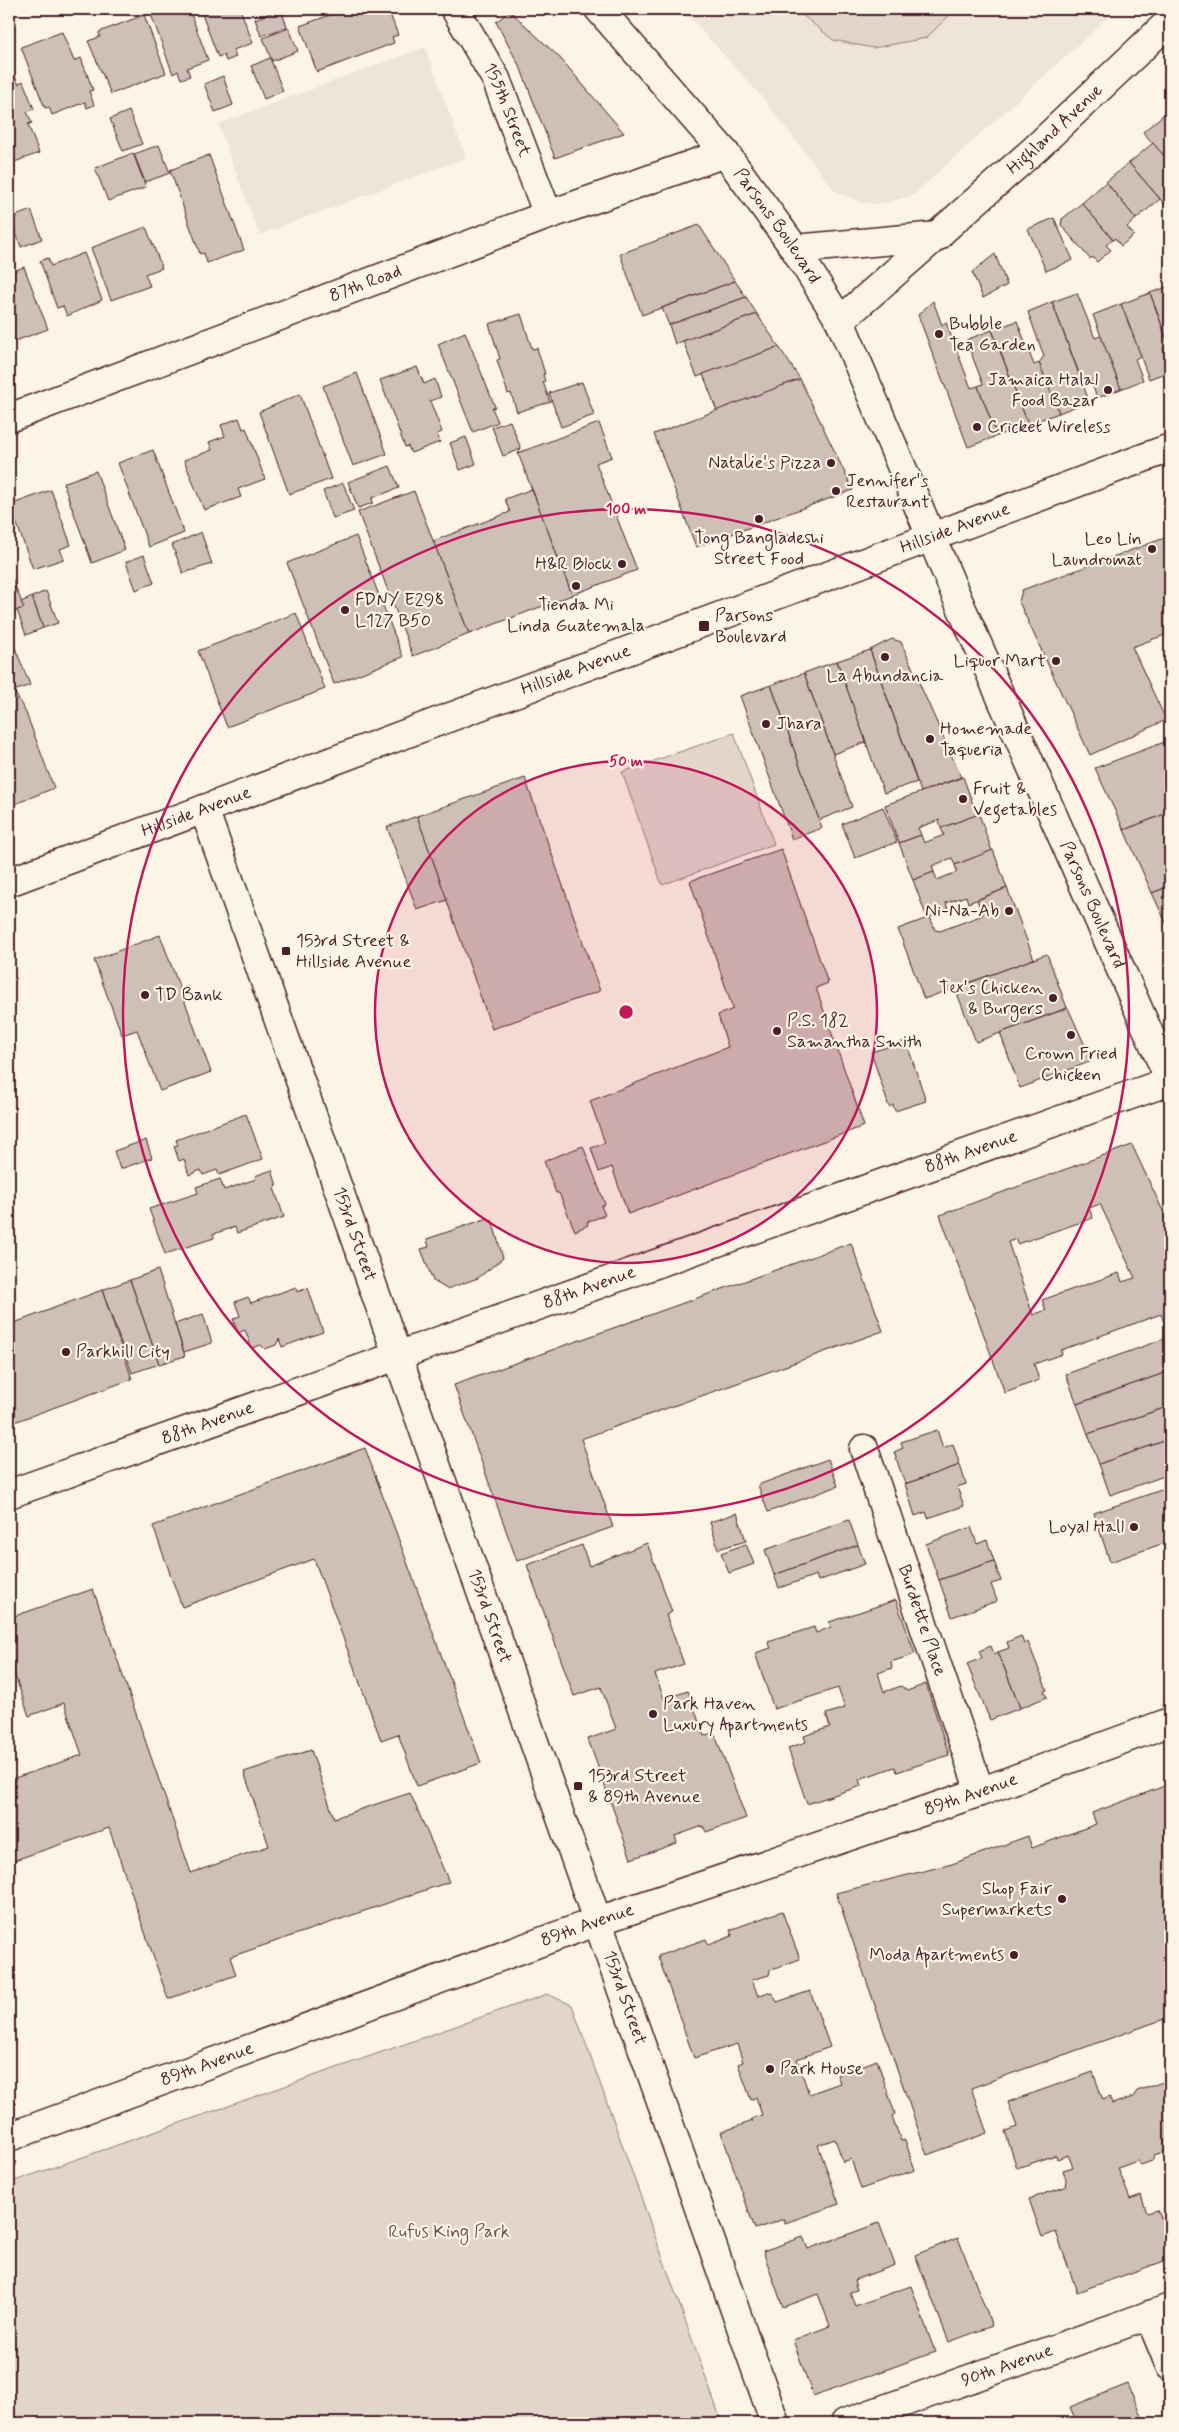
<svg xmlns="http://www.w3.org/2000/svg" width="1179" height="2432" font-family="Mynerve,sans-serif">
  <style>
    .built { fill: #eee5d7 }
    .green { fill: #e2d5ca; stroke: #967a7a }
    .building { fill: #cfc0b7; stroke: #4a1f2b; fill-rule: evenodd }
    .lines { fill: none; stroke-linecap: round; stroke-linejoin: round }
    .minor-casing { stroke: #4a1f2b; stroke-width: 31 }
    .major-casing { stroke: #4a1f2b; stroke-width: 31 }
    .minor { stroke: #fcf5e5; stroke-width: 28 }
    .major { stroke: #fcf5e5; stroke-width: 28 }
    .ring { fill: none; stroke: #c2185b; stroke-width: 2.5 }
    .poi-dot { fill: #4a1f2b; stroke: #fcf5e5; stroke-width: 2 }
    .labels { text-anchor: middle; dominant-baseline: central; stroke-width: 4.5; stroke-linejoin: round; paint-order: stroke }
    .street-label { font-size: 18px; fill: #4a1f2b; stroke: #fcf5e5 }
    .poi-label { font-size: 18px; fill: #4a1f2b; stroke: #fcf5e5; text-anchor: start }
    .park-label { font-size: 18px; fill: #704c53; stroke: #fcf5e5 }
    .centre { fill: #c2185b; stroke: #fcf5e5; stroke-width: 2.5 }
    .ring-label { font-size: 15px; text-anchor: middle; font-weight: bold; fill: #c2185b; stroke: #fcf5e5; stroke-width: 4.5; stroke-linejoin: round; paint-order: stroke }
  </style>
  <rect width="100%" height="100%" fill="#fcf5e5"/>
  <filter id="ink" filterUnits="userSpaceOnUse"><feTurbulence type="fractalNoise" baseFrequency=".02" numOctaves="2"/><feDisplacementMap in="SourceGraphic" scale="10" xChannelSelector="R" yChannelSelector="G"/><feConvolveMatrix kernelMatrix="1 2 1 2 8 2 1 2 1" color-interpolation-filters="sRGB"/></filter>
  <g filter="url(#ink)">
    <g class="built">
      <polygon points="682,9 1118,9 912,196 881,204 861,203 835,191 761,96"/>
      <polygon points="425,47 466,158 259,235 218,124"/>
    </g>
    <g class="green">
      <polygon points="795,9 956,9 926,38 873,48 833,40"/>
      <polygon points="734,733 774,844 662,885 622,772"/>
      <polygon points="547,1994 572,2005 722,2423 9,2423 9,2183"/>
    </g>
    <g class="building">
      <polygon points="149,9 189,9 208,60 187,68 190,76 181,79 178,71 173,74"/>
      <polygon points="200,9 240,9 253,43 233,50 236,57 226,61 224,55 218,57"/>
      <polygon points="281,9 287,27 261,36 255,19"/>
      <polygon points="346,9 388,9 398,35 392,37 394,43 317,72 300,26"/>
      <polygon points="510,11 561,59 624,133 555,158 521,69 496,22"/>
      <polygon points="144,15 166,73 111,94 88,41 100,37 99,32"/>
      <polygon points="289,28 298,51 272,61 263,38"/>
      <polygon points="62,32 74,61 81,58 93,90 89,91 94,105 87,108 85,102 52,115 49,107 45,108 21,47"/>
      <polygon points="270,58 283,91 264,99 251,66"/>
      <polygon points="11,65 18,84 23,81 34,109 27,112 32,123 28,124 39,153 9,164 9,66"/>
      <polygon points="223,76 233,105 215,112 204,84"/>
      <polygon points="129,111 142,144 123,151 110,119"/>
      <polygon points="1163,115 1170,123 1170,163 1143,132"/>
      <polygon points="1153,143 1170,163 1170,205 1167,207 1129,163"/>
      <polygon points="159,145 170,173 145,182 134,154"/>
      <polygon points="133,153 146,187 108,201 95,168"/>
      <polygon points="209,155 244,250 207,263 204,253 200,254 170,170"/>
      <polygon points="1129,163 1160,199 1136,219 1106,182"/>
      <polygon points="1106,182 1136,219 1127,227 1134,235 1121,246 1115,238 1113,240 1082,203"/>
      <polygon points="1082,203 1113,240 1106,245 1111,250 1097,262 1092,257 1090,259 1061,225 1062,219"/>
      <polygon points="31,210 42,239 21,247 11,218"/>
      <polygon points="1054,218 1073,260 1046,271 1028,229"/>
      <polygon points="699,225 735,281 642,315 620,254"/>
      <polygon points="146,227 162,268 145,274 150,286 111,300 91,248"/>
      <polygon points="84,253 102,300 67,316 63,306 57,308 40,261 48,258 51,266"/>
      <polygon points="995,254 1007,285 983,298 972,272"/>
      <polygon points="24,267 48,329 15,341 9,330 9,273"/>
      <polygon points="735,281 746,297 669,325 662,308"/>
      <polygon points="1170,286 1170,348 1150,293"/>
      <polygon points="1077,293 1095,338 1101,336 1121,389 1097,398 1090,378 1082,381 1052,302"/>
      <polygon points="1150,293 1169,346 1163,348 1170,371 1149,379 1121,304"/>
      <polygon points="746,297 757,314 675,344 669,325"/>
      <polygon points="933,301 942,325 946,322 971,388 978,386 997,436 968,447 918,315"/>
      <polygon points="1052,302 1089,401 1059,413 1039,363 1044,356 1028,312"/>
      <polygon points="1121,304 1141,356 1135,359 1143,380 1121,389 1093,315"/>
      <polygon points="521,314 532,349 537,348 545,374 543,374 545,381 543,382 550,402 517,412 511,393 508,394 497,360 500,359 489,324"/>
      <polygon points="757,314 779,347 697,377 683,341"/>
      <polygon points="1017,321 1034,365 1039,363 1059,413 1028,424 992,330"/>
      <polygon points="992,330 1028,424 997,436 978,386 983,384 966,340"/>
      <polygon points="465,332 495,407 492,408 498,422 473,432 438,344"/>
      <polygon points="779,347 800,379 717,411 703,374"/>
      <polygon points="417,367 424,384 435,379 441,397 430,401 442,432 437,434 440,442 411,453 408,446 405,447 380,380"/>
      <polygon points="357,373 387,454 353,466 323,386"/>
      <polygon points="800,379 853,490 696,547 654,434"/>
      <polygon points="582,382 594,415 561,427 549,393"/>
      <polygon points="300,394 331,479 289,494 259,412"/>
      <polygon points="239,418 243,429 246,428 265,479 238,489 241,497 204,510 184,460 212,450 209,442 225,436 221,425"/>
      <polygon points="510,421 521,449 503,456 492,427"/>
      <polygon points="599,423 612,457 596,463 637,570 572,595 518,453"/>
      <polygon points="466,437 476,464 460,470 450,443"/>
      <polygon points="153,450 184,533 149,547 118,463"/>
      <polygon points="390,466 399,488 372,498 373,503 358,508 348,482"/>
      <polygon points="96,471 125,550 92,563 63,483"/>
      <polygon points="343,483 354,511 333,518 323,491"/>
      <polygon points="532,489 572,595 469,634 433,541 510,512 505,499"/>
      <polygon points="51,490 71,545 60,549 64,559 33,569 10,505"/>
      <polygon points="414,491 469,634 413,656 358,512"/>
      <polygon points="201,532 212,564 183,573 172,545"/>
      <polygon points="356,536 403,657 334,684 287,563"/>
      <polygon points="1170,536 1170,633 1132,647 1166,720 1090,755 1019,602 1022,590"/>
      <polygon points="144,555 154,583 136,590 126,562"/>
      <polygon points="9,576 10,579 12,578 24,608 9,614"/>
      <polygon points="46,591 58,623 43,628 32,597"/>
      <polygon points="32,597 43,628 26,635 17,610 24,608 21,602"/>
      <polygon points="296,613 325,689 227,727 198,651"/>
      <polygon points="892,639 901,642 961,777 921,792 870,650"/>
      <polygon points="13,643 30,685 14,691 26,713 54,788 10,806 9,644"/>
      <polygon points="870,650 917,782 884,793 837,661"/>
      <polygon points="837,661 866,742 833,754 804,673"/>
      <polygon points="804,673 852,807 819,820 771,685"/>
      <polygon points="771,685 822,828 792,839 740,696"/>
      <polygon points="1170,740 1170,812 1124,830 1095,768"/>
      <polygon points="963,777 977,815 941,828 939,820 918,828 921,835 899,843 885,805"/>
      <polygon points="525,778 600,991 492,1029 417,816"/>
      <polygon points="883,807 897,842 855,858 842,824"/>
      <polygon points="1170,812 1170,886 1152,893 1124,830"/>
      <polygon points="979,814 992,851 955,865 952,858 932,866 934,872 913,880 899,843 921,835 924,843 944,835 941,828"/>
      <polygon points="417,816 447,900 417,910 387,827"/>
      <polygon points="781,849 828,983 816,988 864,1126 628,1214 612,1167 599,1172 591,1148 605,1143 590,1101 728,1047 718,1015 733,1009 690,881"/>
      <polygon points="993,850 1007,888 968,903 966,896 946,903 948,910 927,918 913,880 934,872 937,880 957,872 955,865"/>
      <polygon points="1170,886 1170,931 1152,893"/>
      <polygon points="1007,888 1034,959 924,999 898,929 930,917 935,930 940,931 983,915 977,900"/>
      <polygon points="160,935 211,1072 160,1091 137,1030 122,1035 94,960"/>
      <polygon points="1047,954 1067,1008 976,1042 955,988"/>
      <polygon points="1068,1008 1092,1061 1020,1088 1000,1033"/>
      <polygon points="906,1041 926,1101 895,1111 893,1105 889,1107 871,1052"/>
      <polygon points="246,1114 263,1159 219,1175 217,1170 203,1175 201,1170 189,1175 184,1159 179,1161 174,1146 178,1145 176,1140"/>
      <polygon points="146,1140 152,1158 120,1169 114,1151"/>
      <path d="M 1132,1145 L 1170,1226 L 1170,1333 L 1168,1334 L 1161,1314 L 1061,1350 L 1062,1354 L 1034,1364 L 1039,1380 L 1005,1393 L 940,1215 ZM 1100,1204 L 1135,1278 L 1122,1282 L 1119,1273 L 1042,1300 L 1046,1310 L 1033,1315 L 1008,1242 L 1016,1239 L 1017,1244 L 1093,1218 L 1089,1208 Z"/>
      <polygon points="583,1146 605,1204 601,1206 605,1215 587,1222 588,1225 575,1231 559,1193 556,1193 544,1161"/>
      <polygon points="272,1170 277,1186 274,1188 284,1217 237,1233 235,1227 213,1234 214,1238 165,1254 149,1209 198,1193 196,1187 220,1179 224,1190 256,1179 255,1176"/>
      <polygon points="488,1218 489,1221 492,1220 503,1258 478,1278 447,1289 433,1281 421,1249 429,1247 427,1239"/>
      <polygon points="851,1243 883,1331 581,1439 613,1527 517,1561 454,1385"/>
      <polygon points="158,1270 185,1356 159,1364 130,1280"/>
      <polygon points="130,1280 159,1364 132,1373 102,1290"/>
      <polygon points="296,1287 297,1292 308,1288 323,1332 282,1347 279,1339 276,1345 265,1349 261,1345 252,1348 245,1330 238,1333 233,1319 240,1316 235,1302 248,1297 251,1303"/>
      <polygon points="102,1290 132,1379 9,1424 9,1325"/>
      <polygon points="203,1314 212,1343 184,1352 175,1324"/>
      <polygon points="1170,1337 1170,1371 1077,1404 1066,1374"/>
      <polygon points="1170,1371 1170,1406 1088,1434 1077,1404"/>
      <polygon points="1170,1406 1170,1439 1099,1464 1088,1434"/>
      <polygon points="937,1430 943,1448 953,1444 960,1465 905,1484 894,1452 903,1448 901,1442"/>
      <polygon points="1170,1439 1170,1474 1110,1495 1099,1464"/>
      <polygon points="365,1448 481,1763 417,1786 398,1734 381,1740 314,1559 182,1607 153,1526"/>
      <polygon points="828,1459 838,1486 768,1512 758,1485"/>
      <polygon points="960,1465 966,1484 957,1487 964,1506 928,1518 926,1512 915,1516 905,1484"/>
      <polygon points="1170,1487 1170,1541 1110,1562 1094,1513"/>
      <polygon points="737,1513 746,1541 718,1549 710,1522"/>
      <polygon points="849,1520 858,1545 774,1575 765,1550"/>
      <polygon points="971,1527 977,1544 987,1540 994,1561 939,1580 926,1544"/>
      <polygon points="647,1543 672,1612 666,1615 684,1664 655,1674 664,1699 688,1691 704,1736 714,1732 746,1818 706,1832 703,1826 675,1836 677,1843 631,1859 588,1739 616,1729 601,1687 574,1696 527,1565 582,1545 589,1566"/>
      <polygon points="746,1544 754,1564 729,1573 721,1553"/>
      <polygon points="858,1545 865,1564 818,1581 816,1575 779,1588 774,1575"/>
      <polygon points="994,1561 1001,1581 991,1584 997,1601 952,1617 939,1580"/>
      <polygon points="93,1589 191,1873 269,1846 244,1772 311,1750 334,1818 410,1793 449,1882 230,1957 236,1975 168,1999 109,1828 9,1862 9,1780 82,1755 64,1703 29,1716 9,1658 9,1618"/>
      <polygon points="896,1600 915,1654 891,1662 892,1668 878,1673 884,1692 901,1686 907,1691 926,1684 949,1755 897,1772 895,1767 859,1779 861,1786 807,1804 788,1748 806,1742 804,1736 830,1727 826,1714 845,1708 838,1688 774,1709 755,1653 771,1648 768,1642 814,1627 816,1633 831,1627 829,1622"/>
      <polygon points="1021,1636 1024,1644 1028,1642 1047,1690 1044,1691 1047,1697 1020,1708 998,1652 1009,1648 1007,1642"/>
      <polygon points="991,1646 994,1654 998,1652 1020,1708 990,1720 967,1664 982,1658 979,1651"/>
      <polygon points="1170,1784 1170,2017 971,2088 987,2133 927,2155 836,1893 952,1864 1028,1836 1032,1848 1096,1824 1092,1813"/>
      <polygon points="782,1911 800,1959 770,1970 769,1975 752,1980 758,1996 768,1992 769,1994 772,1993 777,2002 810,1991 830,2047 797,2059 809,2094 840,2083 837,2075 877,2060 895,2114 892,2116 901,2141 905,2140 915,2170 861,2189 851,2159 843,2162 835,2139 818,2145 839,2204 785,2223 784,2219 755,2229 721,2132 753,2121 751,2119 762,2115 756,2097 751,2100 738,2064 743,2062 737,2044 694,2058 658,1956 706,1939 709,1945 732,1936 730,1930"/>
      <polygon points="1093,2072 1103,2100 1110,2097 1112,2104 1133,2097 1137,2091 1163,2082 1170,2084 1170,2150 1154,2155 1152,2161 1141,2165 1137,2161 1118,2168 1130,2199 1141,2195 1147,2213 1158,2210 1169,2240 1170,2239 1170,2259 1077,2292 1056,2232 1042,2237 1029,2199 1065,2187 1066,2180 1063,2170 1073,2167 1068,2155 1057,2159 1056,2155 1017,2168 1005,2131 1017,2127 1008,2102"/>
      <polygon points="879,2223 895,2265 854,2280 857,2290 850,2292 855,2306 911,2286 935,2352 813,2396 793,2340 830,2326 818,2294 783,2307 763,2251 803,2237 808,2249"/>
      <polygon points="958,2238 992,2326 949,2342 915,2255"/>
      <polygon points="1128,2384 1144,2423 1077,2423 1070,2407"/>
      <polygon points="1057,2418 1060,2423 1043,2423"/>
    </g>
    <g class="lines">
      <defs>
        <g id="minor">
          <path id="s1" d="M 455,9 L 496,79 L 548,215"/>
          <path id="s2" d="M 599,9 L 725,153 L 795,249 L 840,321 L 958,600 L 1170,1081"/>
          <polyline points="795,249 938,236"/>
          <path id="s3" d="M 840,321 L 1035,149 L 1170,21"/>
          <path id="s4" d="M 9,418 L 548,215 L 725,153"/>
          <path id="s5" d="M 204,809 L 775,2423"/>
          <path id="s6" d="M 864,1449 L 980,1792"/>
          <path id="s7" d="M 9,1494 L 1170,1081"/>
          <path id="s8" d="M 9,2137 L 598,1921 L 980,1792 L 1170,1722"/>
          <polyline points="1149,2315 1170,2366"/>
          <path id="s9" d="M 845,2423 L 1170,2308"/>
        </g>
        <g id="major">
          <path id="s10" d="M 9,882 L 1170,448"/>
        </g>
      </defs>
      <use href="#minor" class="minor-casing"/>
      <use href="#major" class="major-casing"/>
      <use href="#minor" class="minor"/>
      <use href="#major" class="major"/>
    </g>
  </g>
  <circle cx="626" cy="1012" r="251" fill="#c2185b" fill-opacity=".12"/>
  <g class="ring">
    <circle cx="626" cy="1012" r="251"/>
    <circle cx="626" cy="1012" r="503"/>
  </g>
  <g class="poi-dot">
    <circle cx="939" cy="334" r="5"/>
    <circle cx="1108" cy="390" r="5"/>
    <circle cx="977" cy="427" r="5"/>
    <circle cx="831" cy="463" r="5"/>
    <circle cx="836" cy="491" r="5"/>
    <circle cx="759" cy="519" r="5"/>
    <circle cx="1152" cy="549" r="5"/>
    <circle cx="622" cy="564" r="5"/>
    <circle cx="576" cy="586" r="5"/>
    <circle cx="345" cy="610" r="5"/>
    <rect x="698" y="620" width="12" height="12" rx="2.5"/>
    <circle cx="885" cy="657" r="5"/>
    <circle cx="1056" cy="661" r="5"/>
    <circle cx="766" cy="724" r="5"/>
    <circle cx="930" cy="739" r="5"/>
    <circle cx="963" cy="799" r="5"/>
    <circle cx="1009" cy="911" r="5"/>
    <rect x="281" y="946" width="10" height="10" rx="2.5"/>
    <circle cx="145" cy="995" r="5"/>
    <circle cx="1053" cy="998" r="5"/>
    <circle cx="777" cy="1031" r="5"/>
    <circle cx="1071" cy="1035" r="5"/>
    <circle cx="66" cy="1352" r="5"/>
    <circle cx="1134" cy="1527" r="5"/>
    <circle cx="653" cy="1714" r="5"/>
    <rect x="573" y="1781" width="10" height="10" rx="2.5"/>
    <circle cx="1062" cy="1899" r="5"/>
    <circle cx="1014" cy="1955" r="5"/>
    <circle cx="770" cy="2069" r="5"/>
  </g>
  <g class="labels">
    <g class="street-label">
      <text stroke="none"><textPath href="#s1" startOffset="114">155th Street</textPath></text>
      <text stroke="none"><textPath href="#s3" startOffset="288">Highland Avenue</textPath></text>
      <text stroke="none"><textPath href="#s2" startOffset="281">Parsons Boulevard</textPath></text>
      <text stroke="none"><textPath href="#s4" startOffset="381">87th Road</textPath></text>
      <text stroke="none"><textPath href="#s10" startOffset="1010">Hillside Avenue</textPath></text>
      <text stroke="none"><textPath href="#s10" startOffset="605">Hillside Avenue</textPath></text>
      <text stroke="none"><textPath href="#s10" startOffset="200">Hillside Avenue</textPath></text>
      <text stroke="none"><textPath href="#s2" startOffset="1031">Parsons Boulevard</textPath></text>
      <text stroke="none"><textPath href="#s7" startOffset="1021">88th Avenue</textPath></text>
      <text stroke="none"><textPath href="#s5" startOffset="451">153rd Street</textPath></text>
      <text stroke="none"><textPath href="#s7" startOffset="616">88th Avenue</textPath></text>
      <text stroke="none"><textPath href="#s7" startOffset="211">88th Avenue</textPath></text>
      <text stroke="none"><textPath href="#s5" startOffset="856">153rd Street</textPath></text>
      <text stroke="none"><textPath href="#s6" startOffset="181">Burdette Place</textPath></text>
      <text stroke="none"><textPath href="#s8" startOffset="1021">89th Avenue</textPath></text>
      <text stroke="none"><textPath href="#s8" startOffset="616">89th Avenue</textPath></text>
      <text stroke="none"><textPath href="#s5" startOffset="1261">153rd Street</textPath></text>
      <text stroke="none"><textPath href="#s8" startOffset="211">89th Avenue</textPath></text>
      <text stroke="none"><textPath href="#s9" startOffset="172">90th Avenue</textPath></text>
    </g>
    <g class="poi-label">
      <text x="949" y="324">Bubble<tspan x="949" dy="21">Tea Garden</tspan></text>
      <text x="1098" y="380" text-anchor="end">Jamaica Halal<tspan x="1098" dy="21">Food Bazar</tspan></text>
      <text x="987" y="427">Cricket Wireless</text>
      <text x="821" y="463" text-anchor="end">Natalie's Pizza</text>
      <text x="846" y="481">Jennifer's<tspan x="846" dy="21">Restaurant</tspan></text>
      <text x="759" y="538" text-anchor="middle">Tong Bangladeshi<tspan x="759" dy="21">Street Food</tspan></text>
      <text x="1142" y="539" text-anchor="end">Leo Lin<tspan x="1142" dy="21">Laundromat</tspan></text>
      <text x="612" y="564" text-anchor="end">H&amp;R Block</text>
      <text x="355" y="600">FDNY E298<tspan x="355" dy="21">L127 B50</tspan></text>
      <text x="576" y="605" text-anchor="middle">Tienda Mi<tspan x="576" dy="21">Linda Guatemala</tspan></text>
      <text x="715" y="616">Parsons<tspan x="715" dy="21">Boulevard</tspan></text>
      <text x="1046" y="661" text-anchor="end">Liquor Mart</text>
      <text x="885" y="676" text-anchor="middle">La Abundancia</text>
      <text x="776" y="724">Jhara</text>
      <text x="940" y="729">Homemade<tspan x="940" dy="21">Taqueria</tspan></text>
      <text x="973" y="789">Fruit &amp;<tspan x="973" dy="21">Vegetables</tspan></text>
      <text x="999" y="911" text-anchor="end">Ni-Na-Ab</text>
      <text x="296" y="941">153rd Street &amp;<tspan x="296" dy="21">Hillside Avenue</tspan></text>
      <text x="1043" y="988" text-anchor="end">Tex's Chicken<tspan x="1043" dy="21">&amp; Burgers</tspan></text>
      <text x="155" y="995">TD Bank</text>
      <text x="787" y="1021">P.S. 182<tspan x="787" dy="21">Samantha Smith</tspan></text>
      <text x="1071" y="1054" text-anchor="middle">Crown Fried<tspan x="1071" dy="21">Chicken</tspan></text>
      <text x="76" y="1352">Parkhill City</text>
      <text x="1124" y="1527" text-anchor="end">Loyal Hall</text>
      <text x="663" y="1704">Park Haven<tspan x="663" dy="21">Luxury Apartments</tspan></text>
      <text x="588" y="1776">153rd Street<tspan x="588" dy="21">&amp; 89th Avenue</tspan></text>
      <text x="1052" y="1889" text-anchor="end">Shop Fair<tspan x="1052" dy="21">Supermarkets</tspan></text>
      <text x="1004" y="1955" text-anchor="end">Moda Apartments</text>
      <text x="780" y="2069">Park House</text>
    </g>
    <g class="park-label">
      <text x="449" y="2232">Rufus King Park</text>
    </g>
  </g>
  <circle cx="626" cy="1012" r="8" class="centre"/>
  <g class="ring-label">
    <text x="626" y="514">100 m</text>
    <text x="626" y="766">50 m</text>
  </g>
  <rect width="1179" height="2432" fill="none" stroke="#fcf5e5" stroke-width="30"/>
  <rect x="15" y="15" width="1149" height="2402" fill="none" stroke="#4a1f2b" stroke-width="2" filter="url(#ink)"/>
</svg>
